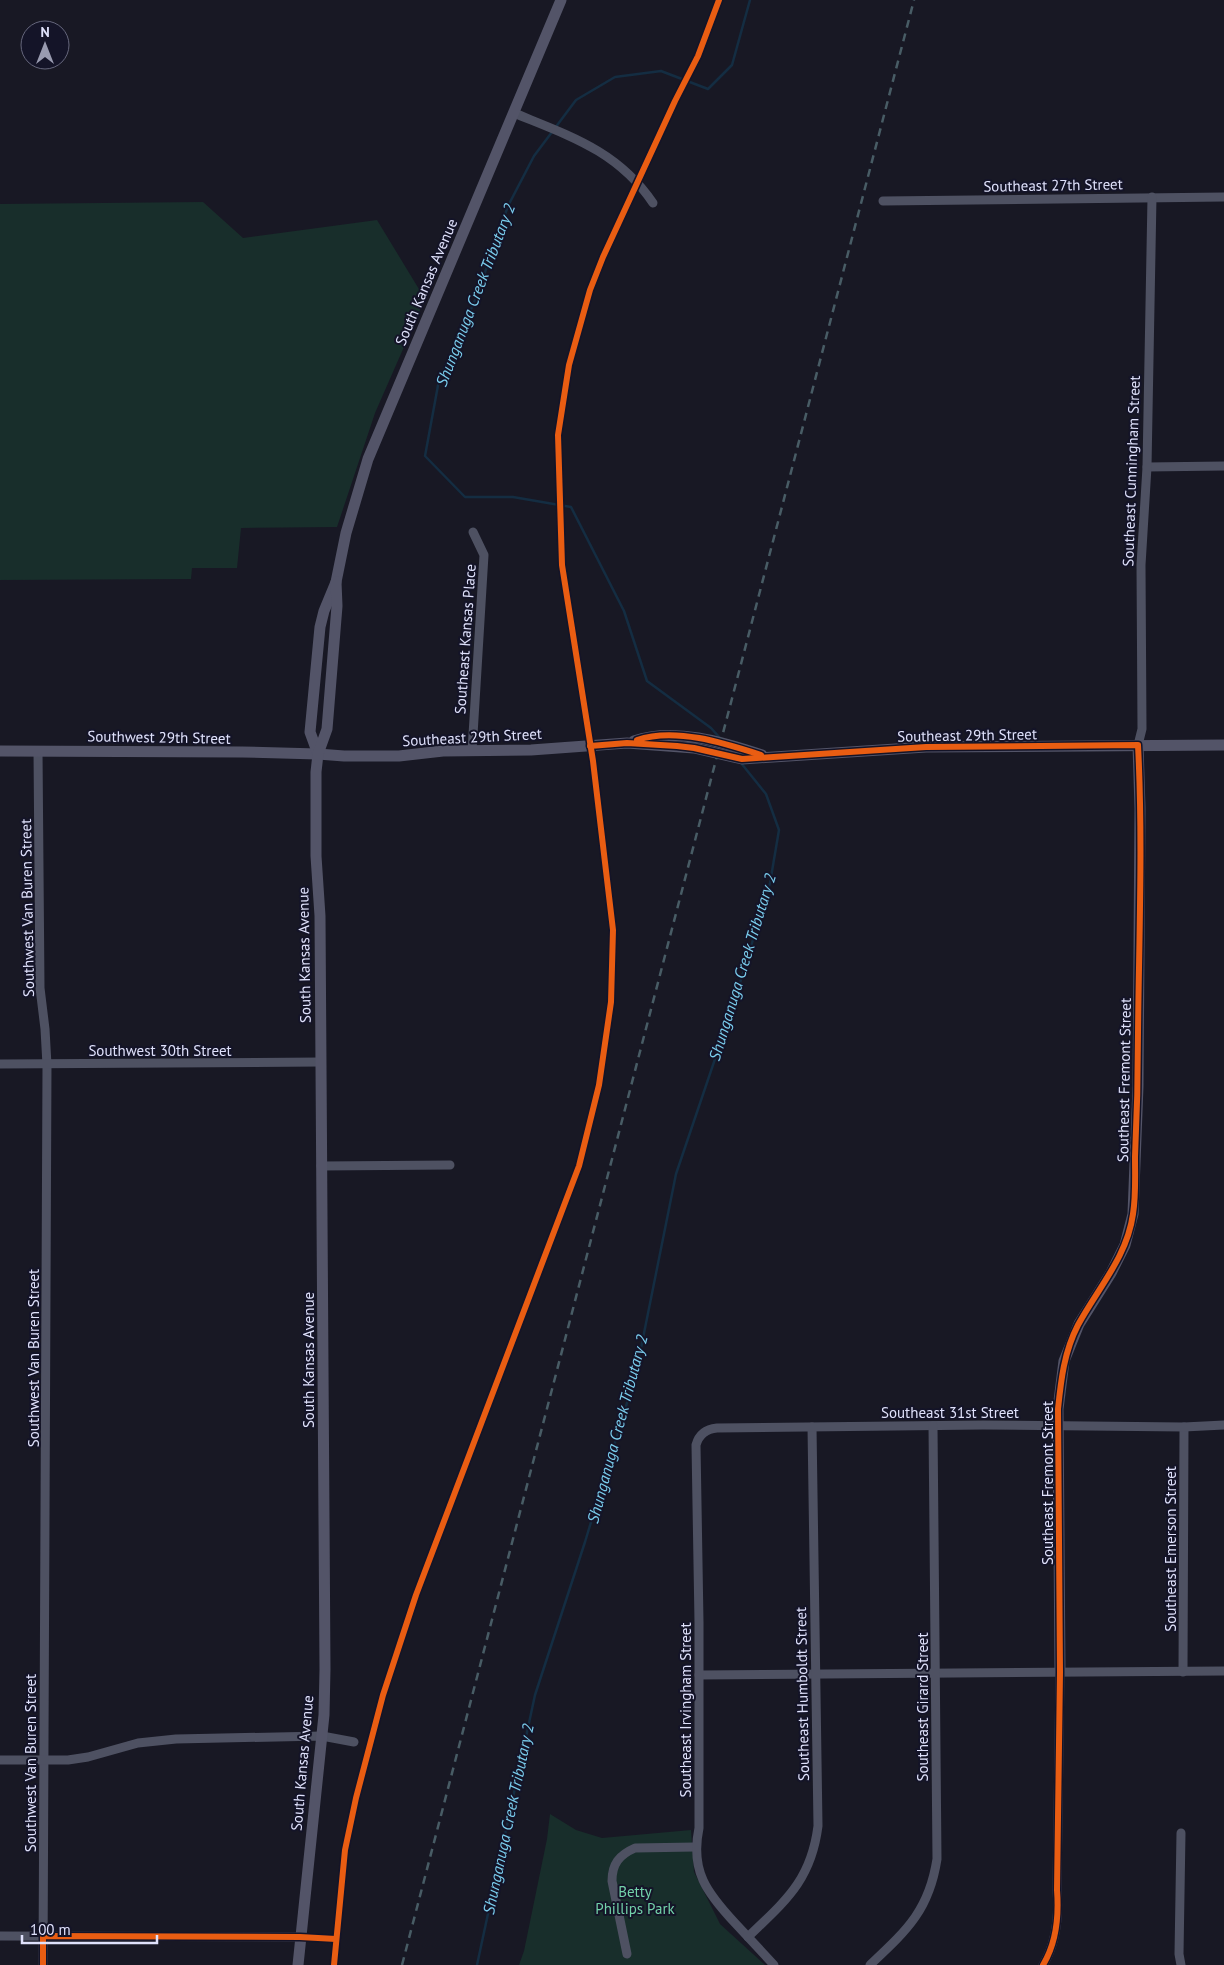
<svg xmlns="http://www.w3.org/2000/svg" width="1224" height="1965" font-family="'PT Sans',sans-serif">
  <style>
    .green { fill: #182e2b }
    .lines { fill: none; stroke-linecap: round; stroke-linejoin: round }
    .stream { stroke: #142d42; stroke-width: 2.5 }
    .street { stroke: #4e5162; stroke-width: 9 }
    .secondary { stroke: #535468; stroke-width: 11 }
    .rail { stroke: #485c65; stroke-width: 2.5; stroke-dasharray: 8 6; stroke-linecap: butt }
    .cycleway-casing { stroke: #141428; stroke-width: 9 }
    .cycleway { stroke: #e95d12; stroke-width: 6 }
    .labels { text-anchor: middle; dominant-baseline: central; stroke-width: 4; stroke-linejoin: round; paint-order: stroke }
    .street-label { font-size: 15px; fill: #dfe1fb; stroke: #141428 }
    .park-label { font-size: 15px; fill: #73d2aa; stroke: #141428 }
    .water-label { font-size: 16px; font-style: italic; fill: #7acded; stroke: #141428 }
  </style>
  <rect width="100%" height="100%" fill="#181824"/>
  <g class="green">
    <polygon points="203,202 243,238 377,220 425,299 375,413 337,527 241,528 237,568 192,568 191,579 0,580 0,204"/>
    <polygon points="550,1814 576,1830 602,1838 691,1830 694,1872 720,1924 765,1965 519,1965 524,1951 547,1839"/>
  </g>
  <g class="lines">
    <g class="stream">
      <polyline points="720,738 711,728 647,681 624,611 571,507 513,497 465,497 425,456 439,380 476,298 508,206 534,156 576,100 615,77 661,71 708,89 732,65 750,0"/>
      <polyline points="477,1965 535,1695 585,1542 636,1373 676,1174 734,1003 770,883 779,830 766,794 741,763"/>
    </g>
    <g class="street">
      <path d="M 514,113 C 570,136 618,151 653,203"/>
      <polyline points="883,201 1224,197"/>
      <polyline points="1147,467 1224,466"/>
      <polyline points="1138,745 1142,729 1141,565 1147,467 1152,197"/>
      <polyline points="38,751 40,988 45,1029 47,1065 43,1965"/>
      <polyline points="472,751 484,555 473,532"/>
      <polyline points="0,1064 321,1062"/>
      <polyline points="321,1166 450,1165"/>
      <polyline points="1183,1672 1184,1427"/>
      <polyline points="699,1675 1224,1671"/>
      <polyline points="0,1760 68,1760 88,1757 138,1743 176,1739 322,1736 354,1742"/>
      <polyline points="1181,1833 1179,1954 1181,1965"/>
      <polyline points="0,1936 300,1937"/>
      <path d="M 748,1937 C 785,1901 811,1881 818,1826 L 812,1427"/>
      <path d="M 627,1954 L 612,1881 C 612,1864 619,1855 635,1848 L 695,1847"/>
      <path d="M 774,1965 C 761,1951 748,1937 735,1923 C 707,1893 690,1871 699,1828 L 699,1622 L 696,1445 C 699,1434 706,1429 717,1428 L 983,1425 L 1184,1427 L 1224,1425"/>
      <path d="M 870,1965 C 906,1931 929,1911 937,1859 L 933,1426"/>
      <path d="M 1043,1965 C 1057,1942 1059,1916 1057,1890 L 1060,1672"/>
    </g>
    <g class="secondary">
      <path d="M 634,741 C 674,727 723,742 762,755"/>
      <polyline points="0,751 242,752 318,754 344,756 399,756 443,751 531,750 627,743 694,748 742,759 926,747 1224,745"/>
      <polyline points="318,754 310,732 320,627 324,611 336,582 346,533 368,459 561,0"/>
      <polyline points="1060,1672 1058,1409 1064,1361 1079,1324 1111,1273 1125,1245 1133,1214 1138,1086 1140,808 1138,745"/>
      <polyline points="298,1965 324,1715 325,1669 320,916 316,856 316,772 318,754 327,729 337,606 336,582"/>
    </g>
    <polyline class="rail" points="402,1965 914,0"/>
    <defs>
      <g id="cycleway">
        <path d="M 637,740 C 675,727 724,743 761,755"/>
        <path d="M 590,746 L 627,743 L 677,746 L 694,748 L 742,759 L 926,747 L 1138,745 C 1143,841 1139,937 1138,1033 C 1138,1074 1137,1116 1135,1157 C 1135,1176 1136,1196 1133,1214 C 1127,1257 1098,1288 1078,1325 C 1064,1352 1061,1380 1058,1409 L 1060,1672 L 1057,1890 C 1059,1916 1057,1942 1043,1965"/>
        <polyline points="43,1965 43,1936 300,1937 336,1939"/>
        <polyline points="334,1965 345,1850 356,1798 383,1695 416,1595 579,1166 599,1085 611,1002 613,930 593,761 562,565 558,435 569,365 590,290 603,257 675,101 698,56 719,0"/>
      </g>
    </defs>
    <use href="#cycleway" class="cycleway-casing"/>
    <use href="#cycleway" class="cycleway"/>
  </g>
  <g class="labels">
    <g class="street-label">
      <text transform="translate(1053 185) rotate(-1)">Southeast 27th Street</text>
      <text transform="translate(426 282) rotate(-67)">South Kansas Avenue</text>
      <text transform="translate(1131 471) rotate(-88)">Southeast Cunningham Street</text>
      <text transform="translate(465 639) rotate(-86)">Southeast Kansas Place</text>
      <text transform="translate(967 735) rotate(-1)">Southeast 29th Street</text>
      <text transform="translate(159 737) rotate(1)">Southwest 29th Street</text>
      <text transform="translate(472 737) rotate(-3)">Southeast 29th Street</text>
      <text transform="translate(27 908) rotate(-91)">Southwest Van Buren Street</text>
      <text transform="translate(304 955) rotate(-91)">South Kansas Avenue</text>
      <text x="160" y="1050">Southwest 30th Street</text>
      <text transform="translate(1124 1080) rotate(-89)">Southeast Fremont Street</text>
      <text transform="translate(33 1358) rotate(-90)">Southwest Van Buren Street</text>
      <text transform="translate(308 1360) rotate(-90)">South Kansas Avenue</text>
      <text x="950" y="1412">Southeast 31st Street</text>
      <text transform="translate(1047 1483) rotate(-90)">Southeast Fremont Street</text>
      <text transform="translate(1170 1549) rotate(-90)">Southeast Emerson Street</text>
      <text transform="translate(802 1694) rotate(-91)">Southeast Humboldt Street</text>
      <text transform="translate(922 1707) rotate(-90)">Southeast Girard Street</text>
      <text transform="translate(685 1710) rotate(-90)">Southeast Irvingham Street</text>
      <text transform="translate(30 1763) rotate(-90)">Southwest Van Buren Street</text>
      <text transform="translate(302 1763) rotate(-85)">South Kansas Avenue</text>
    </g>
    <g class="park-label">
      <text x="635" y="1891">Betty<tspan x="635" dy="17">Phillips Park</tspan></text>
    </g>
    <g class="water-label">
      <text transform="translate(475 295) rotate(-69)">Shunganuga Creek Tributary 2</text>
      <text transform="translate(742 967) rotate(-73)">Shunganuga Creek Tributary 2</text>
      <text transform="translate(617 1429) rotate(-75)">Shunganuga Creek Tributary 2</text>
      <text transform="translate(508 1819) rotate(-78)">Shunganuga Creek Tributary 2</text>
    </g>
  </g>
  <g transform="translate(45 45)"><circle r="24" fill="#141428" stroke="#65667c"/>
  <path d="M0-4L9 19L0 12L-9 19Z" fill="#999bb0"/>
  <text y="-8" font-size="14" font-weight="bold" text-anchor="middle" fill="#dfe1fb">N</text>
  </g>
  <path d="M22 1935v8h135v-8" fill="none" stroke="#dfe1fb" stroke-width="2.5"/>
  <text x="30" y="1935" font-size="15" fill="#dfe1fb" stroke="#141428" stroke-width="4" paint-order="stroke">100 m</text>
</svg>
